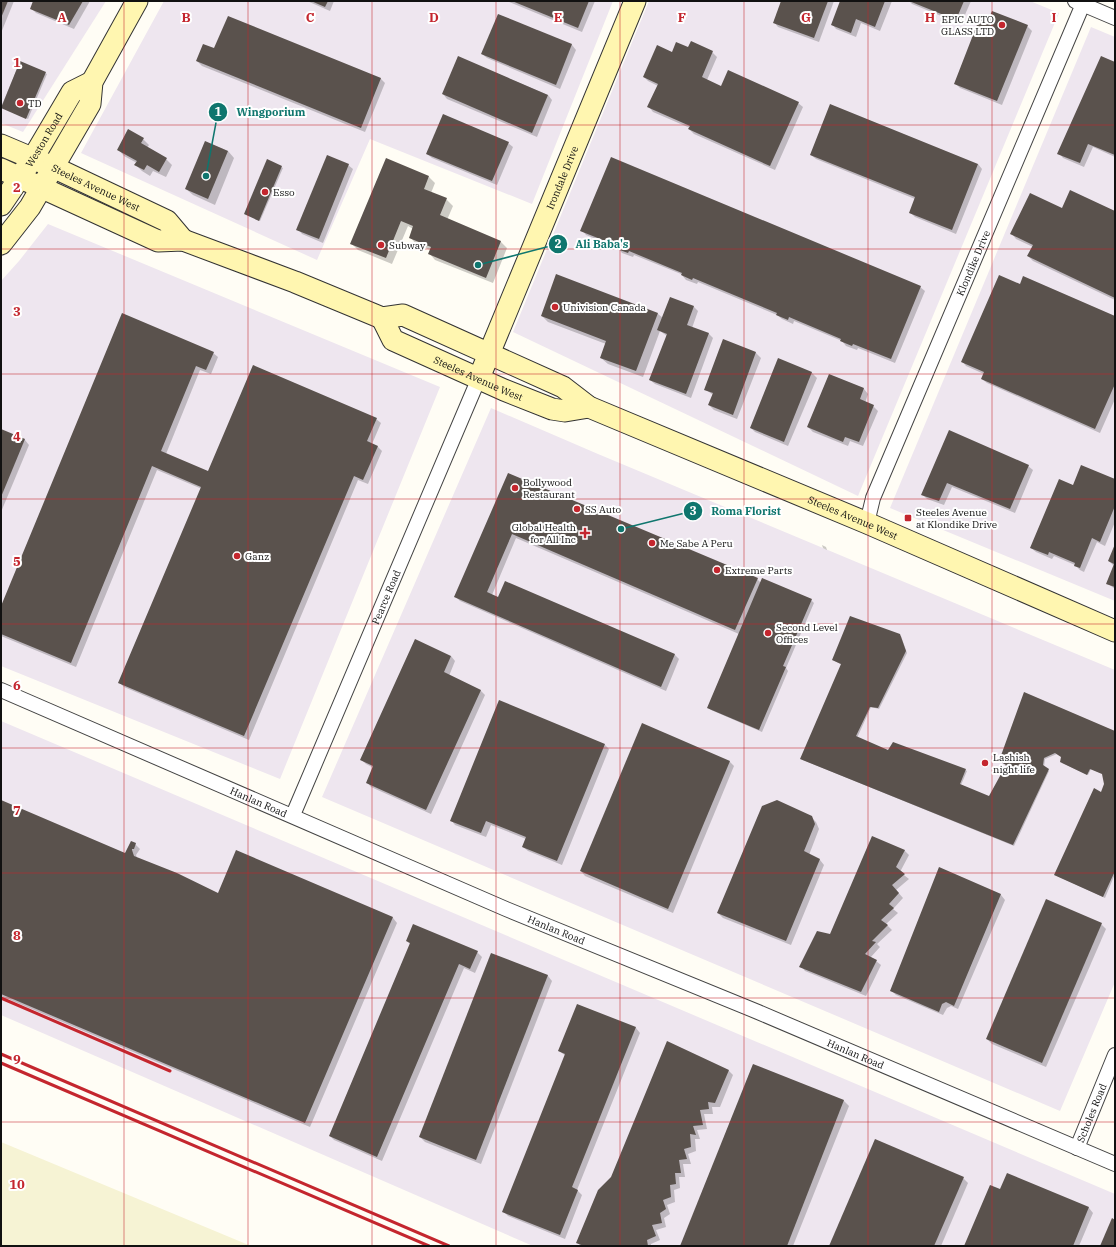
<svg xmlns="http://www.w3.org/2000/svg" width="1116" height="1247" font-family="'IBM Plex Serif',serif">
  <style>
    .industrial { fill: #eee6ef }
    .farmland { fill: #f6f3d4 }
    .shadow { fill: #0003 }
    .building { fill: #5a524d }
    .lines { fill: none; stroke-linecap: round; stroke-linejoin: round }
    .street-casing { stroke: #444; stroke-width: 16 }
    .secondary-casing { stroke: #333; stroke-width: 23 }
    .street { stroke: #fff; stroke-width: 14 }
    .secondary { stroke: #fff6b0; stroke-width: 21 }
    .rail { stroke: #c4262e; stroke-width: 3 }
    .grid { fill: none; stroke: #c4262e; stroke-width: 1; stroke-opacity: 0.55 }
    .poi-dot { fill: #c4262e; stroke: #fff; stroke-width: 1.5 }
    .labels { text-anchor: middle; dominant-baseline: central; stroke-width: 4; stroke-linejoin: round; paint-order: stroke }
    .poi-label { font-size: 10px; fill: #111; stroke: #fff; text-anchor: start }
    .street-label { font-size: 10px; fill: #111; stroke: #fff }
    .grid-label { font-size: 13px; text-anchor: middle; font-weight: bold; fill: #c4262e; stroke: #fff; stroke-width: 4; stroke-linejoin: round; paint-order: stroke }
    .leader { fill: none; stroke: #0f766e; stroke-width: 1.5 }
    .callout-dot { fill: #0f766e; stroke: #fff; stroke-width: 1.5 }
    .mark-label { font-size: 12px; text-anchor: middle; font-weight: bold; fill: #fff }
    .callout-label { font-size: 11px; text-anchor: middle; font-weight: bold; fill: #0f766e; stroke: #fff; stroke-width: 4; stroke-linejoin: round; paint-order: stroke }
  </style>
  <rect width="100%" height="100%" fill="#fffdf5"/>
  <g class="industrial">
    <polygon points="1,1 106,1 23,132 1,123"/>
    <polygon points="164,1 613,1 532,204 370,139 317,260 81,153"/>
    <polygon points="649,1 1030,1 1059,13 858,496 513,332"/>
    <polygon points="1091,27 1115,37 1115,601 890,508"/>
    <polygon points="48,224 440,387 280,779 1,666 1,281 19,261"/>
    <polygon points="491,408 598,454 1115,670 1115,982 1060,1111 322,797"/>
    <polygon points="1,721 1115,1194 1115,1246 533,1246 1,1015"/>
  </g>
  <polygon class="farmland" points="1,1142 251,1246 1,1246"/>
  <g class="shadow">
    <polygon points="1,1 14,1 1,33"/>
    <polygon points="34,1 90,1 74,29 36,13 31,8"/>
    <polygon points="307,1 334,1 330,11"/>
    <polygon points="507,1 595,1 582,32"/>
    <polygon points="782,1 834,1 819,42 778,27 774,22"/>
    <polygon points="841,1 892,1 880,31 861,23 856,37 836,29 832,24"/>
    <polygon points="909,1 971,1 961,24 912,4"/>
    <polygon points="499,15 572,45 576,50 560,89 487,58 482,54"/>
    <polygon points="1027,26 1032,31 1002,105 960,88 955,83"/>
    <polygon points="689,49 712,52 717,57 707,80 721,87 798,103 803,107 775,170 694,134 689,129 690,128 653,112 649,107 658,86 648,81 644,77 673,53"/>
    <polygon points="215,50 380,78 385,83 365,132 202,66 197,61"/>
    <polygon points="458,57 548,95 552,100 537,137 447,99 443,94"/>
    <polygon points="20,62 47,74 28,119 1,107"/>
    <polygon points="1115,63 1115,157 1093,147 1084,167 1063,158 1059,153"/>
    <polygon points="143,139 149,145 147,148 166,159 172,165 166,177 153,171 150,176 142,171 136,165 137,163 124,156 118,149"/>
    <polygon points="206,142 228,151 234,158 215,205 193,195 186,189"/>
    <polygon points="508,143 513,147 497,185 432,158 427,154"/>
    <polygon points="811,155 978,164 982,169 956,234 915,217 910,212 915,199 816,159"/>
    <polygon points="267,161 283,168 260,221 245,214"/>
    <polygon points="348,165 353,169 323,243 302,234 298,229"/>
    <polygon points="429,177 435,183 431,193 446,199 453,206 447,220 501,242 507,248 493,283 435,260 429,253 430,250 416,244 410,237 413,229 408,226 392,264 358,250 351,243"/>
    <polygon points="1063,209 1115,212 1115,300 1033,261 1028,256 1033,247 1016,239 1012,234"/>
    <polygon points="582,230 920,287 925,291 895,363 858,348 857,350 846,346 842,341 794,321 793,324 782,319 777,315 698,282 697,284 686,280 681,274 634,255 633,257 622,253 618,248 586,235"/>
    <polygon points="1020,285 1115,317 1115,399 1100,433 987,383 982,379 984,374 966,366 962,361"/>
    <polygon points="694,307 698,311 692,328 709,334 713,338 691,398 655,384 650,380 667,336 660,331 643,377 608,364 601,358 606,344 548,322 542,316 658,314 663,318"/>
    <polygon points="122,315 213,353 218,357 211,374 200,370 166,454 208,472 376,419 381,423 372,444 378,447 382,451 368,484 358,480 249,740 124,687 119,682 202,489 157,470 76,667 1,636 1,609"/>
    <polygon points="723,341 756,353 761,358 737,419 714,410 709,405 713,395 705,389"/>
    <polygon points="779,360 812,373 817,378 788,446 755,432 751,428"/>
    <polygon points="829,375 864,389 868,394 865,403 873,406 878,411 863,446 850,441 848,446 813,432 808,427"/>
    <polygon points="1,430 25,440 29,445 1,512"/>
    <polygon points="949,432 1028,466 1033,470 1015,513 952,487 944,505 927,499 923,495"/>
    <polygon points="509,474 757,579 761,583 811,600 814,603 786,668 788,671 762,732 711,710 708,707 739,634 516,538 492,595 675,655 679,659 666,691 460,601 456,597"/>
    <polygon points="1115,480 1115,522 1105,546 1097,542 1084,572 1080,570 1075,565 1054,556 1052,559 1036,552 1031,548 1074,486"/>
    <polygon points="822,545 826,547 827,550 823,548"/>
    <polygon points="1115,546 1115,589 1107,583 1114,566 1109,561"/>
    <polygon points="901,636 907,653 879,709 871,707 857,738 888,751 965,770 967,771 961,785 989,797 1007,765 1115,732 1115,874 1105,898 1055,875 1102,793 1105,784 1103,774 1091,769 1088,775 1062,763 1062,757 1057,754 1045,759 1044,767 1049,771 1014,846 803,760 842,665 833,660"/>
    <polygon points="451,656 455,661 449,676 481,691 485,695 431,814 371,787 367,782 374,768 366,764 361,759"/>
    <polygon points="642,725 730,762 734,766 673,913 585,876 581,871"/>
    <polygon points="605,745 609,749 562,865 528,851 523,847 526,839 491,825 486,837 455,825 451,820"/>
    <polygon points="1,801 126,855 135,844 140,849 136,855 137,858 219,894 393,918 397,923 310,1127 1,996"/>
    <polygon points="811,817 816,822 819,829 809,855 820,860 824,865 791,945 723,918 718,913"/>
    <polygon points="904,850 909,855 900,872 909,879 896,890 903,898 893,909 898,913 886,924 892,930 877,944 880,947 870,958 876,961 881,965 866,996 805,971 801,966 830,935"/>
    <polygon points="940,869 1001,895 1005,900 958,1009 951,1006 947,1008 943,1015 896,995 891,990"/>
    <polygon points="1101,924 1106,929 1046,1067 992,1044 987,1039"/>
    <polygon points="407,941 477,952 482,957 475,973 464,968 382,1161 334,1140 330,1136 411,945"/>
    <polygon points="492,954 548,976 552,981 481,1164 425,1142 420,1137"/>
    <polygon points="578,1005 636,1028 640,1033 577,1190 582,1195 565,1239 508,1216 504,1212 566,1056 559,1051"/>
    <polygon points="667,1043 729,1071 733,1075 720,1107 712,1107 713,1114 704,1114 707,1129 697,1130 700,1139 695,1139 696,1151 688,1154 691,1164 683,1164 685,1177 679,1177 680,1188 674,1190 675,1202 667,1205 670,1214 664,1218 666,1227 656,1230 660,1240 651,1244 651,1246 581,1246 577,1242 612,1178"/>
    <polygon points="753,1065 844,1101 849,1106 793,1246 681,1246"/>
    <polygon points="1007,1174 1089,1208 1093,1213 1079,1246 965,1246 1001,1190"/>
    <polygon points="963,1178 968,1183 941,1246 830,1246"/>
  </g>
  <g class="building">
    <polygon points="1,1 8,1 1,18"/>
    <polygon points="33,1 83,1 69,25 30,9"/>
    <polygon points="311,1 328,1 325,7"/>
    <polygon points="512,1 589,1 578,28"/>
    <polygon points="781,1 828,1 814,38 773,23"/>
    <polygon points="840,1 885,1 875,27 856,19 851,33 831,25"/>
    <polygon points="909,1 964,1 956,20"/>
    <polygon points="992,11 1028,25 997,101 954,84 980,17 988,20"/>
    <polygon points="498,14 572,44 556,85 481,54"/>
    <polygon points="228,16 381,78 361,128 196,61 203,44 214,48"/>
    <polygon points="691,41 713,51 702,77 721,86 728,70 799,102 770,166 688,129 690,126 647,107 658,84 643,77 657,45 672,52 676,42 688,47"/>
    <polygon points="458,56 548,95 532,133 442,94"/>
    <polygon points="1101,56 1115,62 1115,155 1088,144 1080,163 1057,154"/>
    <polygon points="20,61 46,72 26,119 1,108"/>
    <polygon points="830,104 978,164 952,230 909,213 915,197 810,155"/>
    <polygon points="443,114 509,142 492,181 426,154"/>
    <polygon points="128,129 144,138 141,143 167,158 159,172 147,165 144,170 134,165 137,161 117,150"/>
    <polygon points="205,141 228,151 208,199 185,189"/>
    <polygon points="327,155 349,164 319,239 296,230"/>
    <polygon points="611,157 921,286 891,359 853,344 852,346 840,341 841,339 789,317 788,320 776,315 777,313 693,278 692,280 681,275 682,273 629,251 628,253 617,249 618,246 580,231"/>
    <polygon points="386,158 429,176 424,189 447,198 440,215 501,241 486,278 428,254 431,247 409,238 413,226 401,221 386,258 350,244"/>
    <polygon points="267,159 282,166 259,221 244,214"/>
    <polygon points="1070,190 1115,211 1115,298 1027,256 1033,245 1010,234 1030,193 1062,208"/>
    <polygon points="556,274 658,313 636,371 600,358 606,341 541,316"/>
    <polygon points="999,275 1020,284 1023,276 1115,316 1115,384 1095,429 981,379 984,372 961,362"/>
    <polygon points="670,297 694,306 687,325 709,333 686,394 649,380 667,334 657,330"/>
    <polygon points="122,313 214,352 206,370 196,366 161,451 208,471 253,365 377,418 367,441 378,446 363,480 354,476 244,736 118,683 201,487 152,466 71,663 1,634 1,606"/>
    <polygon points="723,339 756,352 733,415 708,405 713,393 704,390"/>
    <polygon points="778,358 812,372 784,442 750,428"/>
    <polygon points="829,374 864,388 860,399 874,405 859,442 845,437 843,442 807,427"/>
    <polygon points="1,429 25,439 1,497"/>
    <polygon points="949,430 1029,465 1010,509 947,483 939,501 921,495"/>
    <polygon points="1081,465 1115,479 1115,506 1100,542 1092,538 1080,568 1074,566 1075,563 1049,552 1048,555 1030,548 1059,479 1073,485"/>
    <polygon points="508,473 758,578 735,630 512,534 487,592 498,597 505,581 675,654 661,687 454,597"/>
    <polygon points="1115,544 1115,587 1106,584 1114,564 1108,561"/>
    <polygon points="762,578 812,599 783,666 786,667 759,730 707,708"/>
    <polygon points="850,616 900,634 906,651 878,708 870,707 856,736 888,750 893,742 966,769 960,784 989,796 1006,765 999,761 1024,692 1115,731 1115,871 1103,897 1054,875 1094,788 1101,792 1104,784 1102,774 1090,769 1087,775 1060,762 1061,757 1055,753 1044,758 1043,765 1049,769 1013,845 800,759 841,664 832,660"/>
    <polygon points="415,639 451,656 444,672 481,690 426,810 366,783 373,766 360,760"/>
    <polygon points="499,700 605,744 557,861 522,847 526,837 486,821 481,833 450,821"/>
    <polygon points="642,723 730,761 668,909 580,871"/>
    <polygon points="1,800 125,853 131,841 136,843 134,849 132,849 132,850 134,856 177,873 218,893 236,850 393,917 305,1123 1,994"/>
    <polygon points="777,800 812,816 815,824 804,851 820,859 786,941 717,913 762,806"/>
    <polygon points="872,836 905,850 896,867 905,874 892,885 899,893 889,904 894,908 881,920 888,925 872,941 876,942 865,954 877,960 861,992 799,967 817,931 830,934"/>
    <polygon points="939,867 1001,894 954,1006 946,1002 942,1004 939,1012 890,991"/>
    <polygon points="1046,899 1102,923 1042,1063 986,1039"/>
    <polygon points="413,924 478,951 470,969 459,964 377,1157 329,1136 410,943 406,941"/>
    <polygon points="491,953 548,975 476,1160 419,1137"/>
    <polygon points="577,1004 636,1027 572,1187 578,1190 560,1235 502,1212 565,1054 558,1051"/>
    <polygon points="667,1041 729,1070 715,1103 708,1102 709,1109 700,1110 703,1125 693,1126 696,1135 690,1134 691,1147 684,1149 687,1159 679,1160 681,1173 675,1173 676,1184 670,1185 671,1197 663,1200 666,1209 660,1213 662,1223 652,1225 656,1236 647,1240 648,1246 584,1246 576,1243 598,1190 611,1177"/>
    <polygon points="753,1064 844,1100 787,1246 680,1246"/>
    <polygon points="875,1139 964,1177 934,1246 829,1246"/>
    <polygon points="1007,1173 1089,1207 1073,1246 964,1246 990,1185 1000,1189"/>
    <polygon points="1112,1218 1115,1220 1115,1246 1100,1246"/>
  </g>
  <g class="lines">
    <defs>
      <g id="street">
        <polyline points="1075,1 1115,18"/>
        <path id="s1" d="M 867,523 L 873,498 L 1083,4"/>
        <path id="s2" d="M 1,690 L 506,909 L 758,1012 L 1115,1164"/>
        <path id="s3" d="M 293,815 L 479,378"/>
        <path id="s4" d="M 1077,1148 L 1115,1055"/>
      </g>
      <g id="secondary">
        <path id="s5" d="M 1,145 L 53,167 L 167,221 L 183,240"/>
        <path id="s6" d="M 1,169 L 158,241 L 183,240 L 295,282 L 382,318 L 403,315 L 563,387 L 589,407 L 867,523 L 1115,631"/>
        <path id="s7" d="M 1,205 L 33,158 L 72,92 L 92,82"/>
        <polyline points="1,244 30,207 90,104 92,82 137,1"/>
        <path id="s8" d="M 382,318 L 393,340 L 504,390 L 552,409 L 565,411 L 589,407"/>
        <path id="s9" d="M 479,378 L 635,1"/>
      </g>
    </defs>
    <use href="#street" class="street-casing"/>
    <use href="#secondary" class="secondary-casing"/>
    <use href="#street" class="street"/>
    <use href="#secondary" class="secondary"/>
    <g class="rail">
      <polyline points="1,998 170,1071"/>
      <polyline points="1,1054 449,1246"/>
      <polyline points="1,1063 429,1246"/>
    </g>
  </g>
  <path class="grid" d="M 124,1 L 124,1246M 248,1 L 248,1246M 372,1 L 372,1246M 496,1 L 496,1246M 620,1 L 620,1246M 744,1 L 744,1246M 868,1 L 868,1246M 992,1 L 992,1246M 1,125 L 1115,125M 1,249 L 1115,249M 1,374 L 1115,374M 1,499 L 1115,499M 1,624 L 1115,624M 1,748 L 1115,748M 1,873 L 1115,873M 1,998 L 1115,998M 1,1122 L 1115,1122"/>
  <g class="poi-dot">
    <circle cx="1002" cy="25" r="4"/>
    <circle cx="20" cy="103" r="4"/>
    <circle cx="265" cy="192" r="4"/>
    <circle cx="381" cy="245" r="4"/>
    <circle cx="555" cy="307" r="4"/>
    <circle cx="515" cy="488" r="4"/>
    <circle cx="577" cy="509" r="4"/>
    <rect x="904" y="514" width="8" height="8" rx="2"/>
    <path d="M583 527h4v4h4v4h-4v4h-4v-4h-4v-4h4z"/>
    <circle cx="652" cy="543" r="4"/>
    <circle cx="237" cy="556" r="4"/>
    <circle cx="717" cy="570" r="4"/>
    <circle cx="768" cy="633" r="4"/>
    <circle cx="985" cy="763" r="4"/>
  </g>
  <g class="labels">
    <g class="poi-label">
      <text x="994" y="19" text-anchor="end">EPIC AUTO<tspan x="994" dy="12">GLASS LTD</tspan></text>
      <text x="28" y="103">TD</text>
      <text x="273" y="192">Esso</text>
      <text x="389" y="245">Subway</text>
      <text x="563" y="307">Univision Canada</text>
      <text x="523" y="482">Bollywood<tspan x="523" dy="12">Restaurant</tspan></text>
      <text x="585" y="509">SS Auto</text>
      <text x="916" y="512">Steeles Avenue<tspan x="916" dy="12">at Klondike Drive</tspan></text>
      <text x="576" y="527" text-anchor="end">Global Health<tspan x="576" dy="12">for All Inc</tspan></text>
      <text x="660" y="543">Me Sabe A Peru</text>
      <text x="245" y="556">Ganz</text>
      <text x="725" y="570">Extreme Parts</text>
      <text x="776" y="627">Second Level<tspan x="776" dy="12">Offices</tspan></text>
      <text x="993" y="757">Lashish<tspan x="993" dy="12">night life</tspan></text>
    </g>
    <g class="street-label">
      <text stroke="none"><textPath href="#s7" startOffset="78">Weston Road</textPath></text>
      <text stroke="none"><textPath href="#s9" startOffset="217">Irondale Drive</textPath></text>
      <text stroke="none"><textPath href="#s5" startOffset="104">Steeles Avenue West</textPath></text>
      <text stroke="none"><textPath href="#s1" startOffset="281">Klondike Drive</textPath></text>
      <text stroke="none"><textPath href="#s8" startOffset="118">Steeles Avenue West</textPath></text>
      <text stroke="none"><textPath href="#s6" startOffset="927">Steeles Avenue West</textPath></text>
      <text stroke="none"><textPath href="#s3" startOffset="237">Pearce Road</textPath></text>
      <text stroke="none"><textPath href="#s2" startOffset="281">Hanlan Road</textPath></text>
      <text stroke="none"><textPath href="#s2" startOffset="605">Hanlan Road</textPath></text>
      <text stroke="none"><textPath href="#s2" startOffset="929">Hanlan Road</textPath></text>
      <text stroke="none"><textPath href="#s4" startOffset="38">Scholes Road</textPath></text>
    </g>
  </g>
  <g class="grid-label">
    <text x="62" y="22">A</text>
    <text x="186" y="22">B</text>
    <text x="310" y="22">C</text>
    <text x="434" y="22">D</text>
    <text x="558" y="22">E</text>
    <text x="682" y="22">F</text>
    <text x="806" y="22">G</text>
    <text x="930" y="22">H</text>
    <text x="1054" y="22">I</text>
    <text x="17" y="67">1</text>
    <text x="17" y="192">2</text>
    <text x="17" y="316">3</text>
    <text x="17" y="441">4</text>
    <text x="17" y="566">5</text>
    <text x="17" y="690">6</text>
    <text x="17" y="815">7</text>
    <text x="17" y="940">8</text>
    <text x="17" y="1064">9</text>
    <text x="17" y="1189">10</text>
  </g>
  <path class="leader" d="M206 176L218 112M478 265L558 244M621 529L693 511"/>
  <g class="callout-dot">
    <circle cx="206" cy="176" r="4"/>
    <circle cx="478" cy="265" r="4"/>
    <circle cx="621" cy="529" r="4"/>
    <circle cx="218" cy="112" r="10"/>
    <circle cx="558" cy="244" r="10"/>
    <circle cx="693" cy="511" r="10"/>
  </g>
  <g class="mark-label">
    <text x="218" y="116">1</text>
    <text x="558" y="248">2</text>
    <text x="693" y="515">3</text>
  </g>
  <g class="callout-label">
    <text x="271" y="116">Wingporium</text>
    <text x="602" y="248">Ali Baba's</text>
    <text x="746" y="515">Roma Florist</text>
  </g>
  <rect width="1116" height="1247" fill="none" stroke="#111111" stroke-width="4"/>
</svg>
